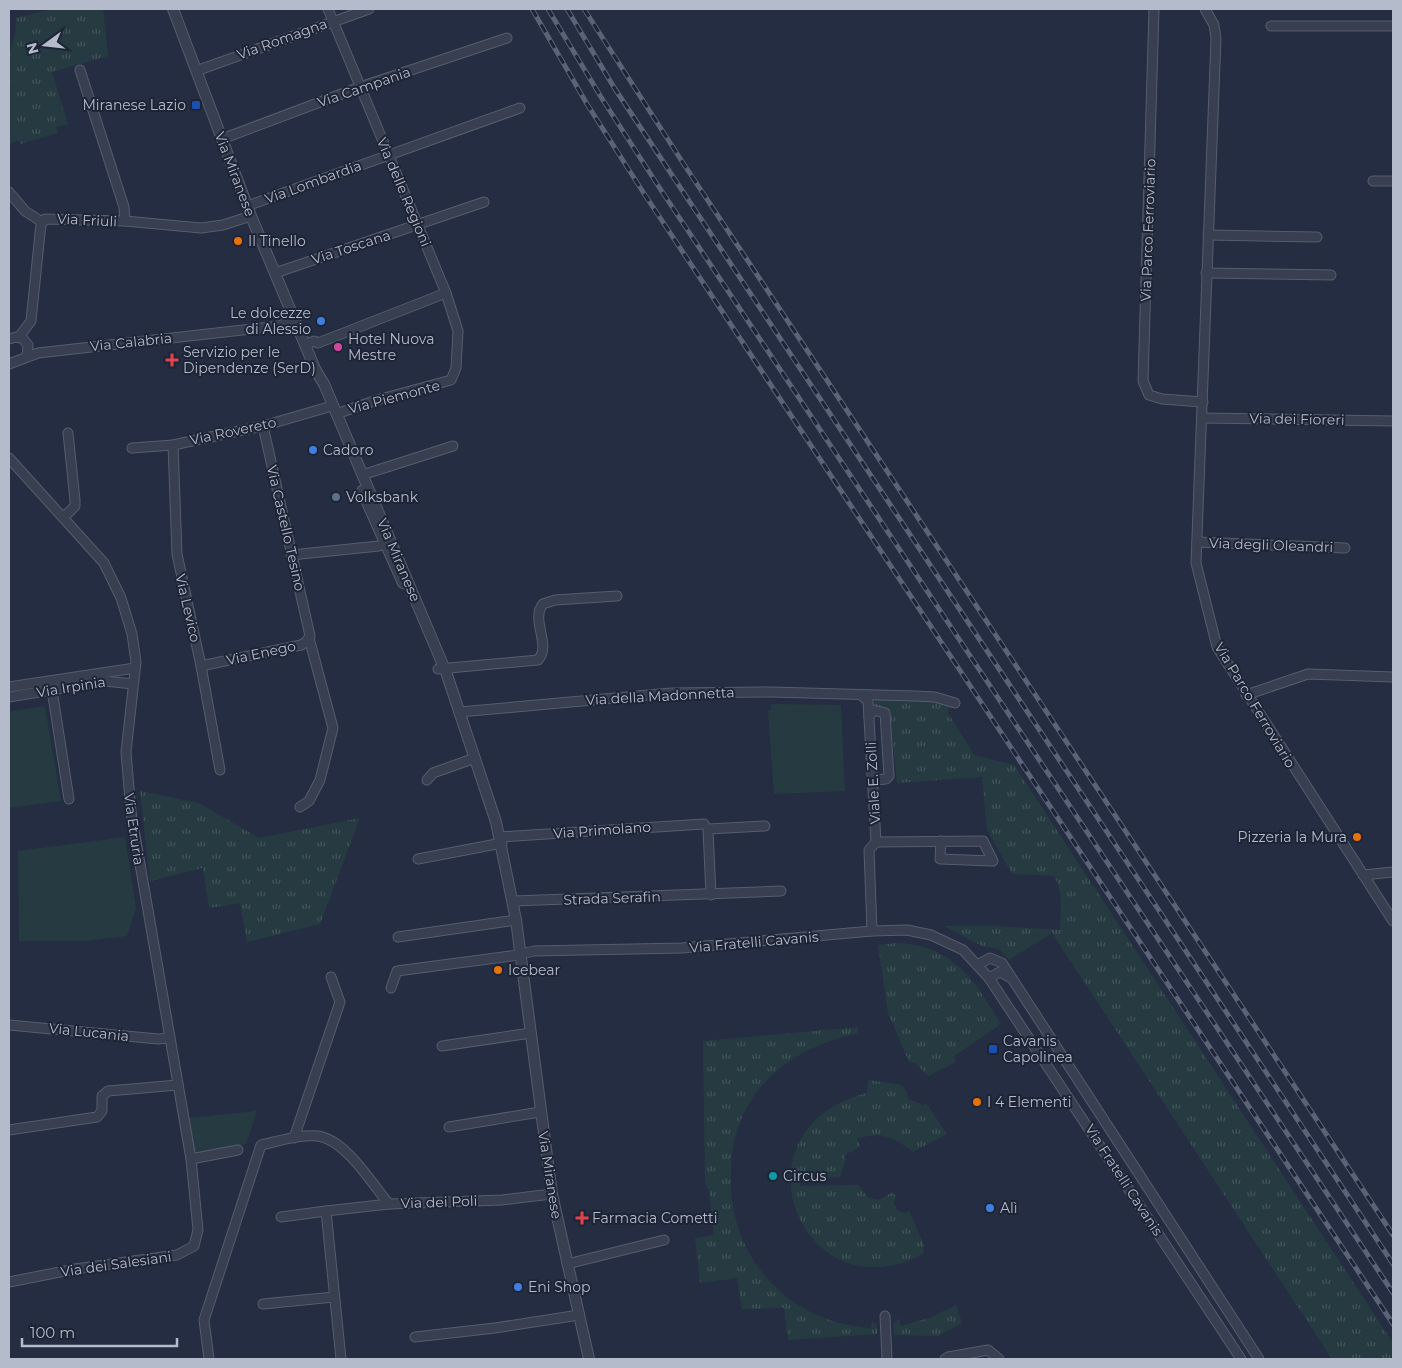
<svg xmlns="http://www.w3.org/2000/svg" width="1402" height="1368" font-family="Montserrat,sans-serif">
  <style>
    .grass { fill: #263b41 }
    .park { fill: url(#park-tufts) }
    .lines { fill: none; stroke-linecap: round; stroke-linejoin: round }
    .minor-casing { stroke: #565d6e; stroke-width: 11 }
    .tertiary-casing { stroke: #565d6e; stroke-width: 12 }
    .minor { stroke: #383f50; stroke-width: 9 }
    .tertiary { stroke: #383f50; stroke-width: 10 }
    .rail-casing { stroke: #5a6377; stroke-width: 5 }
    .rail { stroke: #1d2435; stroke-width: 3; stroke-dasharray: 9; stroke-linecap: butt }
    .transit-dot { fill: #1a4fb4; stroke: #1d2435; stroke-width: 2 }
    .food-dot { fill: #e8710a; stroke: #1d2435; stroke-width: 2 }
    .shop-dot { fill: #3f7fe0; stroke: #1d2435; stroke-width: 2 }
    .hotel-dot { fill: #d1479c; stroke: #1d2435; stroke-width: 2 }
    .health-dot { fill: #e0444e; stroke: #1d2435; stroke-width: 2 }
    .service-dot { fill: #5c6f8a; stroke: #1d2435; stroke-width: 2 }
    .culture-dot { fill: #0f9aa8; stroke: #1d2435; stroke-width: 2 }
    .labels { text-anchor: middle; dominant-baseline: central; stroke-width: 4; stroke-linejoin: round; paint-order: stroke }
    .street-label { font-size: 14px; fill: #b4bbcb; stroke: #1d2435 }
    .poi-label { font-size: 14px; fill: #b4bbcb; stroke: #1d2435; text-anchor: start }
  </style>
  <defs>
    <pattern id="park-tufts" width="24" height="20" patternUnits="userSpaceOnUse" patternTransform="scale(1.25)"><rect width="24" height="20" fill="#263b41"/><path d="M3 7l-1-3M5 7V3M7 7l1-3M15 17l-1-3M17 17v-4M19 17l1-3" fill="none" stroke="#43555b"/></pattern>
  </defs>
  <rect width="100%" height="100%" fill="#242d41"/>
  <g class="grass">
    <polygon points="771,704 841,705 845,791 774,794 768,710 771,710"/>
    <polygon points="45,706 61,801 9,808 9,712"/>
    <polygon points="125,837 136,908 127,936 86,941 19,941 18,851"/>
    <polygon points="257,1111 246,1144 201,1155 194,1151 188,1118"/>
  </g>
  <g class="park">
    <polygon points="52,9 103,9 108,56 52,72 68,124 56,127 58,133 21,144 19,140 9,144 9,54 15,35 16,18"/>
    <path d="M 878,698 L 925,699 L 949,704 L 948,713 L 974,755 L 1014,765 L 1393,1343 L 1393,1359 L 1332,1359 L 1052,933 L 1009,960 L 999,949 L 982,946 L 944,926 L 995,926 L 1060,930 C 1060,912 1064,892 1054,876 L 1012,874 L 987,830 L 982,777 L 897,783 L 890,710 L 875,706 L 875,700 Z"/>
    <polygon points="140,791 199,803 259,838 360,818 320,924 247,942 240,903 209,908 203,868 150,881"/>
    <path d="M 897,943 C 955,946 973,979 1001,1024 L 954,1056 L 956,1062 L 928,1076 L 915,1063 L 909,1062 L 888,1013 L 878,945 Z"/>
    <path d="M 858,1027 L 858,1033 C 813,1043 768,1066 746,1109 C 736,1128 731,1150 731,1171 C 727,1256 786,1322 871,1328 L 872,1321 L 877,1325 L 877,1334 L 788,1340 L 784,1308 L 742,1309 L 737,1278 L 700,1283 L 695,1238 L 714,1235 L 709,1191 L 705,1184 L 703,1041 Z"/>
    <path d="M 868,1080 L 902,1085 L 907,1092 L 908,1099 L 923,1105 L 926,1103 L 947,1134 L 913,1152 C 896,1138 880,1130 857,1139 L 860,1146 L 851,1153 L 848,1152 L 844,1157 L 846,1159 L 840,1177 L 800,1180 L 800,1186 L 858,1185 L 868,1197 L 878,1200 L 893,1192 L 896,1197 L 894,1203 L 897,1210 L 905,1213 L 909,1211 L 924,1245 L 923,1254 C 801,1318 726,1129 867,1093 Z"/>
    <polygon points="956,1305 962,1323 938,1336 894,1335 893,1325 899,1318 901,1326 929,1318"/>
  </g>
  <g class="lines">
    <defs>
      <g id="minor">
        <polyline points="328,9 446,293 458,331 456,368 451,380 377,400 336,414"/>
        <polyline points="1154,9 1143,381 1149,395 1162,399 1203,402"/>
        <polyline points="1205,9 1214,25 1216,38 1196,563 1217,647 1393,921"/>
        <polyline points="1271,26 1393,26"/>
        <polyline points="80,70 124,207 125,221"/>
        <polyline points="196,71 369,9"/>
        <polyline points="222,139 360,87 507,38"/>
        <polyline points="1373,181 1393,181"/>
        <polyline points="9,192 25,211 42,222"/>
        <polyline points="247,206 520,108"/>
        <polyline points="1208,235 1317,237"/>
        <polyline points="275,273 484,202"/>
        <polyline points="1206,273 1331,275"/>
        <polyline points="19,337 31,321 40,233 41,225 45,219 125,221 201,228 223,225 251,216"/>
        <polyline points="9,339 16,337 23,339 28,345 27,356"/>
        <polyline points="305,345 314,341 318,343 446,293"/>
        <polyline points="9,364 38,353 279,326 294,320"/>
        <polyline points="1202,418 1393,421"/>
        <polyline points="173,445 177,554 201,666 220,770"/>
        <polyline points="132,448 173,445 263,426 332,406"/>
        <polyline points="9,458 104,563 121,598 132,634 136,662 126,752 131,812 191,1159 198,1230 194,1246 177,1255 75,1269 9,1282"/>
        <polyline points="362,475 453,446"/>
        <polyline points="64,517 75,506 75,500 68,433"/>
        <polyline points="1197,542 1345,548"/>
        <polyline points="291,555 379,546"/>
        <polyline points="201,666 301,645 306,642 310,636 263,426"/>
        <path d="M 438,669 L 538,660 C 552,645 530,620 543,604 L 555,600 L 617,596"/>
        <polyline points="9,687 135,668"/>
        <polyline points="52,690 69,799"/>
        <polyline points="1246,695 1308,674 1393,677"/>
        <polyline points="862,696 868,701 876,842 869,850 872,931"/>
        <polyline points="9,697 105,681 133,684"/>
        <polyline points="459,712 671,693 771,692 915,696 935,697 955,703"/>
        <polyline points="869,717 873,710 885,713 889,776 886,779 876,780 872,774"/>
        <polyline points="427,780 433,773 475,758"/>
        <polyline points="300,807 309,801 320,780 333,728 309,638"/>
        <polyline points="500,837 704,824"/>
        <polyline points="876,842 983,841 993,861 940,859 941,841"/>
        <polyline points="418,859 502,843"/>
        <polyline points="1363,875 1393,872"/>
        <polyline points="711,895 708,829 765,826"/>
        <polyline points="513,901 781,891"/>
        <polyline points="398,937 516,920"/>
        <polyline points="979,964 990,958 1002,963 1259,1359"/>
        <polyline points="989,978 1000,972 1011,978"/>
        <polyline points="391,988 397,971 511,956 534,951 682,948 872,931 907,930 931,935 963,950 989,978 1241,1359"/>
        <polyline points="9,1025 158,1039 169,1038"/>
        <polyline points="442,1046 531,1033"/>
        <polyline points="449,1127 540,1112"/>
        <polyline points="9,1130 97,1117 102,1111 102,1096 108,1091 178,1085"/>
        <polyline points="294,1138 340,1002 331,977"/>
        <polyline points="191,1159 238,1150"/>
        <polyline points="326,1211 389,1204"/>
        <polyline points="281,1217 326,1211 341,1359"/>
        <polyline points="567,1264 664,1240"/>
        <polyline points="263,1304 334,1297"/>
        <polyline points="885,1316 887,1359"/>
        <polyline points="415,1337 495,1328 579,1315"/>
        <path d="M 209,1359 L 204,1320 L 261,1145 C 279,1141 300,1134 318,1136 C 346,1140 372,1184 389,1204 L 502,1200 L 552,1194"/>
        <polyline points="945,1359 948,1357 988,1350 999,1359"/>
      </g>
      <g id="tertiary">
        <polyline points="173,9 251,216 316,371 324,384 446,672 496,822 516,920 552,1194 589,1359"/>
        <polyline points="362,491 403,583"/>
      </g>
    </defs>
    <use href="#minor" class="minor-casing"/>
    <use href="#tertiary" class="tertiary-casing"/>
    <use href="#minor" class="minor"/>
    <use href="#tertiary" class="tertiary"/>
    <defs>
      <g id="rail">
        <polyline points="532,9 587,104 643,192 1393,1324"/>
        <polyline points="548,9 601,97 657,184 1393,1293"/>
        <polyline points="567,9 615,89 1393,1264"/>
        <polyline points="584,9 685,166 1393,1235"/>
      </g>
    </defs>
    <use href="#rail" class="rail-casing"/>
    <use href="#rail" class="rail"/>
  </g>
  <g class="transit-dot">
    <rect x="191" y="100" width="10" height="10" rx="2.5"/>
    <rect x="988" y="1044" width="10" height="10" rx="2.5"/>
  </g>
  <g class="food-dot">
    <circle cx="238" cy="241" r="5"/>
    <circle cx="1357" cy="837" r="5"/>
    <circle cx="498" cy="970" r="5"/>
    <circle cx="977" cy="1102" r="5"/>
  </g>
  <g class="shop-dot">
    <circle cx="321" cy="321" r="5"/>
    <circle cx="313" cy="450" r="5"/>
    <circle cx="990" cy="1208" r="5"/>
    <circle cx="518" cy="1287" r="5"/>
  </g>
  <circle class="hotel-dot" cx="338" cy="347" r="5"/>
  <g class="health-dot">
    <path d="M169.5 352.5h5v5h5v5h-5v5h-5v-5h-5v-5h5z"/>
    <path d="M579.5 1210.5h5v5h5v5h-5v5h-5v-5h-5v-5h5z"/>
  </g>
  <circle class="service-dot" cx="336" cy="497" r="5"/>
  <circle class="culture-dot" cx="773" cy="1176" r="5"/>
  <g class="labels">
    <g class="street-label">
      <text transform="translate(282 39) rotate(-20)">Via Romagna</text>
      <text transform="translate(364 87) rotate(-19)">Via Campania</text>
      <text transform="translate(235 174) rotate(69)">Via Miranese</text>
      <text transform="translate(313 182) rotate(-20)">Via Lombardia</text>
      <text transform="translate(404 192) rotate(67)">Via delle Regioni</text>
      <text transform="translate(87 220) rotate(3)">Via Friuli</text>
      <text transform="translate(1148 230) rotate(-88)">Via Parco Ferroviario</text>
      <text transform="translate(351 247) rotate(-18)">Via Toscana</text>
      <text transform="translate(131 342) rotate(-6)">Via Calabria</text>
      <text transform="translate(394 397) rotate(-15)">Via Piemonte</text>
      <text transform="translate(1297 419) rotate(1)">Via dei Fioreri</text>
      <text transform="translate(233 431) rotate(-12)">Via Rovereto</text>
      <text transform="translate(286 528) rotate(77)">Via Castello Tesino</text>
      <text transform="translate(1271 545) rotate(2)">Via degli Oleandri</text>
      <text transform="translate(399 560) rotate(67)">Via Miranese</text>
      <text transform="translate(188 608) rotate(77)">Via Levico</text>
      <text transform="translate(261 653) rotate(-12)">Via Enego</text>
      <text transform="translate(71 687) rotate(-9)">Via Irpinia</text>
      <text transform="translate(660 696) rotate(-3)">Via della Madonnetta</text>
      <text transform="translate(1255 705) rotate(59)">Via Parco Ferroviario</text>
      <text transform="translate(873 783) rotate(-93)">Viale E. Zolli</text>
      <text transform="translate(134 829) rotate(82)">Via Etruria</text>
      <text transform="translate(602 830) rotate(-4)">Via Primolano</text>
      <text transform="translate(612 898) rotate(-2)">Strada Serafin</text>
      <text transform="translate(754 942) rotate(-5)">Via Fratelli Cavanis</text>
      <text transform="translate(89 1032) rotate(6)">Via Lucania</text>
      <text transform="translate(550 1175) rotate(81)">Via Miranese</text>
      <text transform="translate(1124 1180) rotate(57)">Via Fratelli Cavanis</text>
      <text transform="translate(439 1202) rotate(-2)">Via dei Poli</text>
      <text transform="translate(116 1264) rotate(-8)">Via dei Salesiani</text>
    </g>
    <g class="poi-label">
      <text x="186" y="105" text-anchor="end">Miranese Lazio</text>
      <text x="248" y="241">Il Tinello</text>
      <text x="311" y="313" text-anchor="end">Le dolcezze<tspan x="311" dy="16">di Alessio</tspan></text>
      <text x="348" y="339">Hotel Nuova<tspan x="348" dy="16">Mestre</tspan></text>
      <text x="183" y="352">Servizio per le<tspan x="183" dy="16">Dipendenze (SerD)</tspan></text>
      <text x="323" y="450">Cadoro</text>
      <text x="346" y="497">Volksbank</text>
      <text x="1347" y="837" text-anchor="end">Pizzeria la Mura</text>
      <text x="508" y="970">Icebear</text>
      <text x="1003" y="1041">Cavanis<tspan x="1003" dy="16">Capolinea</tspan></text>
      <text x="987" y="1102">I 4 Elementi</text>
      <text x="783" y="1176">Circus</text>
      <text x="1000" y="1208">Alì</text>
      <text x="592" y="1218">Farmacia Cometti</text>
      <text x="528" y="1287">Eni Shop</text>
    </g>
  </g>
  <rect width="1402" height="1368" fill="none" stroke="#b4bbcb" stroke-width="20"/>
  <g transform="translate(45 45) rotate(255)" stroke="#1d2435" stroke-width="4" paint-order="stroke">
  <path d="M0-4L9 19L0 12L-9 19Z" fill="#b4bbcb"/>
  <text y="-8" font-size="14" font-weight="bold" text-anchor="middle" fill="#b4bbcb">N</text>
  </g>
  <path d="M22 1338v8h155v-8" fill="none" stroke="#b4bbcb" stroke-width="2.5"/>
  <text x="30" y="1338" font-size="15" fill="#b4bbcb" stroke="#1d2435" stroke-width="4" paint-order="stroke">100 m</text>
</svg>
